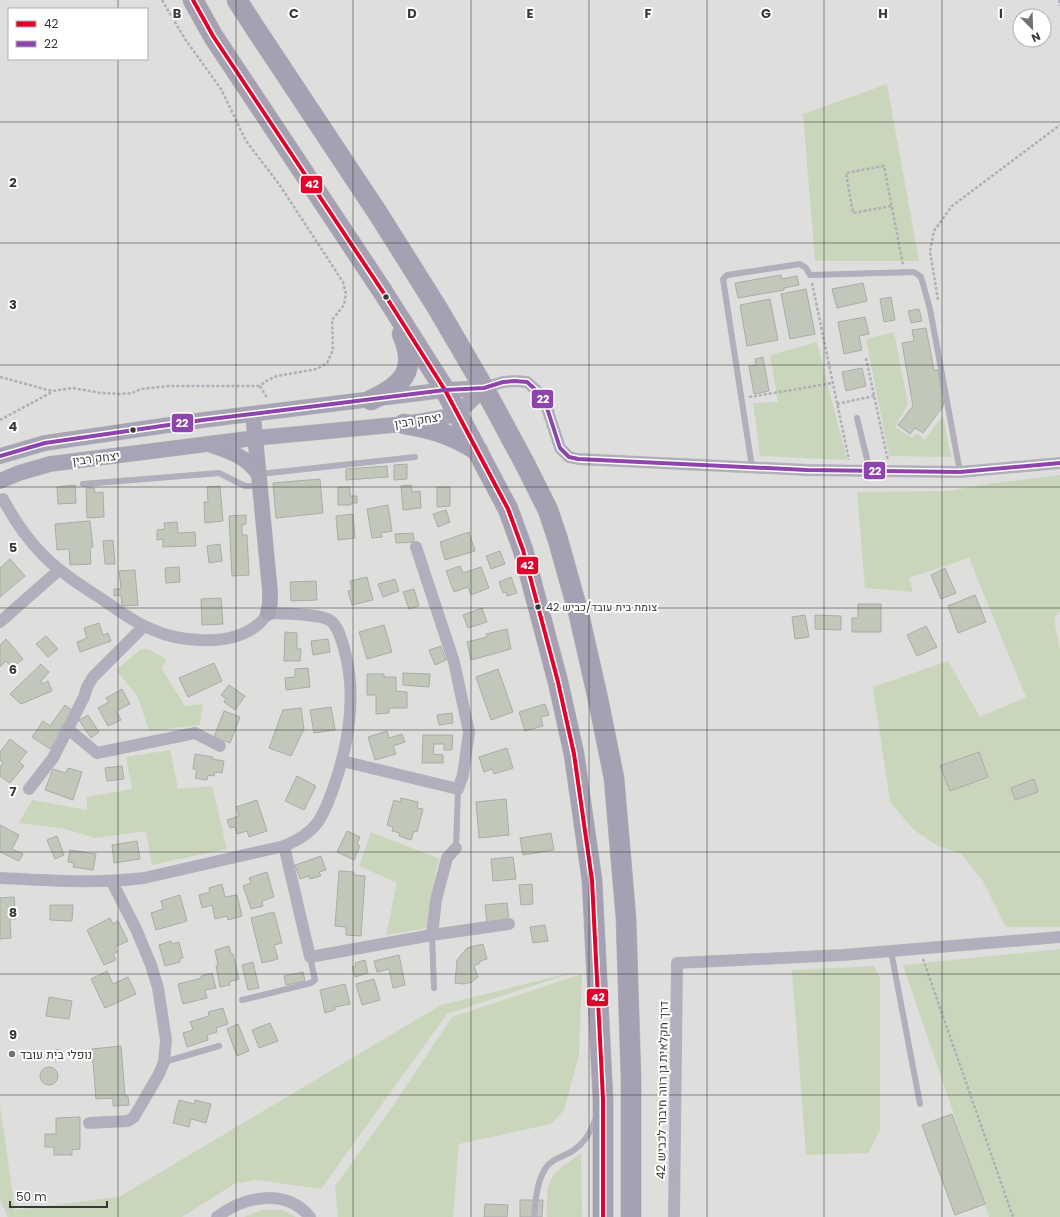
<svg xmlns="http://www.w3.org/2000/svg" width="1060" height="1217" font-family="Poppins,Heebo,sans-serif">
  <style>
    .green { fill: #cad6bb }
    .building { fill: #c2c8b9; stroke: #ababaa }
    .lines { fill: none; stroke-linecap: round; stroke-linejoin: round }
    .lane-casing { stroke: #b9b9b8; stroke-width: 6 }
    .street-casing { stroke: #b9b9b8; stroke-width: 12 }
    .secondary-casing { stroke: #b9b9b8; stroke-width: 16 }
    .highway-casing { stroke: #b9b9b8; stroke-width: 21 }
    .path { stroke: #b1aeb8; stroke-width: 2.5; stroke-dasharray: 3 2; stroke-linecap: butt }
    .lane { stroke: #b1aebd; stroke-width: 5.5 }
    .street { stroke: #b1aebd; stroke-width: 11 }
    .secondary { stroke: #a8a4b5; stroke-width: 15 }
    .highway { stroke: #a6a1b2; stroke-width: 20 }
    .bus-1-casing { stroke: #fff; stroke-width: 7 }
    .bus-2-casing { stroke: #fff; stroke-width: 7 }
    .bus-1 { stroke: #e4002b; stroke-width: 4 }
    .bus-2 { stroke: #8e44ad; stroke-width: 4 }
    .grid { fill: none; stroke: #383837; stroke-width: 1; stroke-opacity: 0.55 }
    .bus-dot { fill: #383837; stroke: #fff; stroke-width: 1.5 }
    .poi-dot { fill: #727271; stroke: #fff; stroke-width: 1.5 }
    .labels { text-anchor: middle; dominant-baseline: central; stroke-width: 4; stroke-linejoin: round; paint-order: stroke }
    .bus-label { font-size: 11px; fill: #383837; stroke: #fff; text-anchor: start }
    .street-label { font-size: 12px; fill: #383837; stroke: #fff }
    .poi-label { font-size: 12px; fill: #383837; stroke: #fff; text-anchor: start }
    .grid-label { font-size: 13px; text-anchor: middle; font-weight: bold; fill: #383837; stroke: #fff; stroke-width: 4; stroke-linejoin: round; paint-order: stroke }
    .line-badge { stroke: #fff; stroke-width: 1.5 }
    .badge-label { font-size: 11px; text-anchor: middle; font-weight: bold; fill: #fff }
  </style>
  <rect width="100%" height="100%" fill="#dededd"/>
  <g class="green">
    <polygon points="887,84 919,261 815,261 803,114"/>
    <polygon points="894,332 908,404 895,427 912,438 917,433 924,440 943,416 951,457 889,456 866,339"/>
    <polygon points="817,342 847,460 760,456 753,403 778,402 770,355"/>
    <polygon points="1060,475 1060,611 1054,618 1060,651 1060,927 1006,927 983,881 961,854 936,845 913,829 890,802 873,687 948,661 980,717 1026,697 969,558 909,578 913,592 865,588 857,492 948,491 995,483"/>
    <polygon points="141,649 148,649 166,659 162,669 185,706 203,704 200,725 149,731 138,697 116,670"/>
    <polygon points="170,750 178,789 212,786 227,849 152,865 146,831 96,838 65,829 19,823 32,800 87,810 87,797 132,789 126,757"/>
    <polygon points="371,832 440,859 436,870 428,928 386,935 397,883 359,866"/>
    <polygon points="1060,949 1060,1217 989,1217 903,965"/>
    <polygon points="874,966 880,978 880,1130 868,1153 806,1155 792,970"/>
    <polygon points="578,971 447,1014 321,1189 256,1180 234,1184 182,1217 8,1217 0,1200 0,1106 15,1210 119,1197 441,1005"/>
    <polygon points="582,974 579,1055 564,1110 551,1124 459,1144 453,1217 338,1217 335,1186 393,1106 452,1017"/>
    <path d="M 581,1153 L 582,1217 L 547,1217 C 547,1176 548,1177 581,1153 Z"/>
    <polygon points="261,1210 283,1210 296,1217 244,1217"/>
  </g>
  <g class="building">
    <polygon points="781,275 782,279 797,276 799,285 784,288 784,290 738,298 735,283"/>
    <polygon points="863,283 867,301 837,308 832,289"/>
    <polygon points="806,289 815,334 790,339 781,294"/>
    <polygon points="891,297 895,320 884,322 880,299"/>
    <polygon points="770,299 778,340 747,346 740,305"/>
    <polygon points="919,309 922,321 911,323 908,311"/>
    <polygon points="865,317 869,334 859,336 862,350 844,354 838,322"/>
    <polygon points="926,328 934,370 938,370 944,405 923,433 915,428 910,434 898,425 913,406 902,343 914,341 912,330"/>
    <polygon points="763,357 769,391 754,394 749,366 756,365 755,359"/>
    <polygon points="862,368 866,386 846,391 842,372"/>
    <polygon points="407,464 407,479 394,480 394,465"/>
    <polygon points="387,466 388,477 346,480 346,469"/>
    <polygon points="320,479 323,513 276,518 273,483"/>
    <polygon points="75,485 76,503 58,504 57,487"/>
    <polygon points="411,485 412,492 420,491 421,508 403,510 401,486"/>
    <polygon points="220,486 223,521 205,523 204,502 208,502 207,487"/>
    <polygon points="338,487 350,487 350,496 357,496 357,503 351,503 351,505 338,505"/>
    <polygon points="437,487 450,487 450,506 437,507"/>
    <polygon points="86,488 94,488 95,493 103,492 104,517 87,518"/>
    <polygon points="388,505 392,531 381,533 382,537 372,538 367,509"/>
    <polygon points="446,510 450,522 438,527 433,514"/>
    <polygon points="353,514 355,538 338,540 336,516"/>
    <polygon points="246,515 246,524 242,525 242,535 247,535 249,575 232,576 229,516"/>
    <polygon points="90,521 93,547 90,548 91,564 70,565 69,549 57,550 55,524"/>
    <polygon points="177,522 178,533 195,532 196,546 163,547 163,539 157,540 157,530 165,529 164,523"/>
    <polygon points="469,532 475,551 445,560 440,542"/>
    <polygon points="413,533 414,542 396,543 395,534"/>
    <polygon points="113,540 115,564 105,564 103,541"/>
    <polygon points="220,544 222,561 209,563 207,546"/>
    <polygon points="500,551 505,564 491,569 486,556"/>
    <polygon points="10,559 25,576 0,597 0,568"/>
    <polygon points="460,566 463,573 481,567 489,588 471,595 468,587 454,592 446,571"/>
    <polygon points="179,567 180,582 166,583 165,568"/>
    <polygon points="945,568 956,593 941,599 931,575"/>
    <polygon points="135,570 138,605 122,606 121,595 114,596 114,589 121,589 119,571"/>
    <polygon points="367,577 373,600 352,605 348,591 352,590 350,581"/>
    <polygon points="511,577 517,593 507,596 506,592 503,593 499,582"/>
    <polygon points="395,579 399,591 383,597 378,584"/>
    <polygon points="316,581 317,600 291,601 290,582"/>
    <polygon points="414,589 419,606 409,609 403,592"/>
    <polygon points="975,595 986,622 958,633 948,606"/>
    <polygon points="221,598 223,624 202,625 201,599"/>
    <polygon points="858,604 881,604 881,632 852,632 852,618 858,618"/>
    <polygon points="482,608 487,622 468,628 463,615"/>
    <polygon points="805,615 809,637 795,639 792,617"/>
    <polygon points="815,615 841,616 841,630 815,629"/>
    <polygon points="99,623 103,635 108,633 111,641 80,652 77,642 87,638 84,628"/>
    <polygon points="384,625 392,652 367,659 359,632"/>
    <polygon points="926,626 937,647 917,656 907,635"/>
    <polygon points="507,629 511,649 471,660 467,642 487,637 486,634"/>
    <polygon points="285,632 297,633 297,649 301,649 300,661 284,661"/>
    <polygon points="46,636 58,649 48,657 36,644"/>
    <polygon points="6,639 23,659 12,668 6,661 0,667 0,645"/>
    <polygon points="328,639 330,652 313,655 311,641"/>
    <polygon points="441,646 446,660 435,665 429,650"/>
    <polygon points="214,663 222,681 188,697 179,678"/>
    <polygon points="41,664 49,672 41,681 42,684 48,681 52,691 21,704 10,694"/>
    <polygon points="308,668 310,687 286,690 285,678 295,677 295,669"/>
    <polygon points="498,669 513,712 491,720 476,677"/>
    <polygon points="403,673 430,674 429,687 403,685"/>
    <polygon points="367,674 384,674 384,677 396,677 396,691 407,692 407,708 389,708 389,713 376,714 376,695 367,695"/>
    <polygon points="229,685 245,696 235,710 224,702 226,699 221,695"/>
    <polygon points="122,689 130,704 116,711 121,720 108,726 98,708 109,702 106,698"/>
    <polygon points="545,704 549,715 541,717 543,726 525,731 519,712"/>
    <polygon points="65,705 73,711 57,734 59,736 50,749 32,737 43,721 50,726"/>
    <polygon points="331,707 335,730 314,733 310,710"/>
    <polygon points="301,708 304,729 291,756 269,748 283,710"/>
    <polygon points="224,711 240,717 230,743 214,737"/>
    <polygon points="452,713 453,723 439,725 437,715"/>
    <polygon points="88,715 99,732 91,738 79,720"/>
    <polygon points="387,731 389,738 402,734 405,742 393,746 396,754 375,760 368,737"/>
    <polygon points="423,735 453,735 452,750 444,750 444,744 434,744 433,754 443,755 443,763 422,763"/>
    <polygon points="10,739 27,752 19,762 24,766 10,783 0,776 0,767 3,763 0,760 0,752"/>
    <polygon points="507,748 513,768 494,774 492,769 484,772 479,757"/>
    <polygon points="979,752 988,777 950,791 940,766"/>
    <polygon points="195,754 213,757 212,759 224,761 222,773 215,772 214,776 208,775 207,780 195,778 197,770 193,769"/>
    <polygon points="122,766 124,779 107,781 105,768"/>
    <polygon points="68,768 82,772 73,800 45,790 53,769 66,773"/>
    <polygon points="297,776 316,786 304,810 285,801"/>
    <polygon points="1034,779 1038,792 1015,800 1011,788"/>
    <polygon points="401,798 418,802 417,808 423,809 417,832 414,831 411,840 399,836 400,833 392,831 393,827 387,825 394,800 400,802"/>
    <polygon points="506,799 509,835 479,838 476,802"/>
    <polygon points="257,800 267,831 249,837 247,831 237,834 235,827 230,828 227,820 239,816 236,807"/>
    <polygon points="0,825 19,835 12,849 23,854 19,861 0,852"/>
    <polygon points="347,831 360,837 357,844 360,846 354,860 337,852"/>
    <polygon points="551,833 554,850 523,855 520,838"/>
    <polygon points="57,836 64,855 55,859 47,840"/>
    <polygon points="137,841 140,859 114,863 112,845"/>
    <polygon points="70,850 96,854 93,870 73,867 74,863 68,862"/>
    <polygon points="321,856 326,870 319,872 321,876 310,879 309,876 300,879 295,865"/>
    <polygon points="513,857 516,879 493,881 491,859"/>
    <polygon points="339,871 354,872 354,875 365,876 361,936 346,935 346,927 335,926"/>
    <polygon points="267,872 274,897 262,901 263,906 251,909 243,886 251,883 249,878"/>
    <polygon points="222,884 225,897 237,895 242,916 228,920 227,916 215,919 212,905 202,908 199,895 210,892 209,888"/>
    <polygon points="532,884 533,904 521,905 519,885"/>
    <polygon points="180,895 187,921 156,930 151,913 163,909 161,901"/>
    <polygon points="14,897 16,919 10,919 11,938 0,939 0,898"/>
    <polygon points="507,903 509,920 487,922 485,905"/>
    <polygon points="50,905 73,905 72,921 50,920"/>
    <polygon points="274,912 282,943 274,945 278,959 262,963 251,918"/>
    <polygon points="110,918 113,924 118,921 128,941 115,947 117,952 113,954 116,960 104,965 87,930"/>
    <polygon points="545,925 548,941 533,943 530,927"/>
    <polygon points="171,941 172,944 179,942 183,958 180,959 180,962 165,966 159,945"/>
    <polygon points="483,944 487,959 480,961 480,963 474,966 478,977 472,982 464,984 455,983 457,960 467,948"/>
    <polygon points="229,946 231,954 233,954 239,979 229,982 230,985 220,987 216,966 218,965 215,950"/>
    <polygon points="399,955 405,985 393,988 389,969 377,972 374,961"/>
    <polygon points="365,960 368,973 355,977 352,967 356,966 355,963"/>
    <polygon points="253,962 259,988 248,990 242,965"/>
    <polygon points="107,971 113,984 128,977 136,994 105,1008 91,979"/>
    <polygon points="303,972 305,981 286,985 284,976"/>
    <polygon points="212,973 216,988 205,990 207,998 183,1004 178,984 202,978 201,976"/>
    <polygon points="374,979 380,1000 362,1005 356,984"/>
    <polygon points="345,984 350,1004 335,1007 335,1010 325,1013 320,990"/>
    <polygon points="49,997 72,1001 69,1019 46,1016"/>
    <polygon points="223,1008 228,1024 216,1028 217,1032 207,1035 208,1040 187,1047 183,1033 193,1030 190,1022 209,1016 208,1012"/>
    <polygon points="270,1023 278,1041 259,1048 252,1030"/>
    <polygon points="238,1024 249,1051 237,1056 227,1029"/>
    <polygon points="121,1046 125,1096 128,1096 129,1105 113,1106 113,1098 96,1099 92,1049"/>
    <circle cx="58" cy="1055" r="5.5"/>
    <circle cx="49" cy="1076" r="9"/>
    <polygon points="179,1100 194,1104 195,1100 211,1104 206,1123 191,1119 189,1127 173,1123"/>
    <polygon points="952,1114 985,1204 955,1215 922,1125"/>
    <polygon points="80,1117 80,1149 72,1150 72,1155 54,1155 54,1147 45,1147 45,1134 56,1134 56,1118"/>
    <polygon points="520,1200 543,1200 542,1217 520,1217"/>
    <polygon points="485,1204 508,1205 507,1217 484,1217"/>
  </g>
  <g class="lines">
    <defs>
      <g id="lane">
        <polyline points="857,418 870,471"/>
        <polyline points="752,467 723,279 727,275 800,264 806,268 810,275 914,272 921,277 930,309 960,472"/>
        <polyline points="260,474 415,457"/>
        <polyline points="83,484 219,473 245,486 259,486"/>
        <polyline points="456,848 458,789"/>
        <polyline points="432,935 434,988"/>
        <polyline points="891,951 920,1104"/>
        <polyline points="242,1000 311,983 315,980 310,957"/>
        <polyline points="164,1062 219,1046"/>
        <path d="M 534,1217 C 536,1200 536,1184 545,1169 C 552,1158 564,1157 574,1150 C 584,1143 591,1132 595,1120"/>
      </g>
      <g id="street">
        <polyline points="484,388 503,382 515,381 527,382 537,391 545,402 560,448 569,457 578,459 807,470 960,472 1060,463"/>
        <polyline points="0,622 59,570"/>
        <polyline points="68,729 97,753 195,733 220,746"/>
        <polyline points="342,761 458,789 463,775 469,732 454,662 416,547"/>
        <polyline points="29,789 53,758 84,697 87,687 93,677 144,626"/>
        <polyline points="284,846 310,957 432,935 509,924"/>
        <path d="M 0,878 C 49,880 95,884 144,878 L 284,846 C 298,840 309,834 318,822 C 325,812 329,800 333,789 C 349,744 357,694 344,648 C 341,639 339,628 331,621 C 320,613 283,614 268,613 C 264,618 261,623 256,626 C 229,647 179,642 151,629 C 133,622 118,610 102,599 C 81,586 61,573 44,556 C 27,539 14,520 3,499"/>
        <polyline points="432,935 436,900 447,858 456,848"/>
        <polyline points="89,1123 128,1121 134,1117 159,1074 164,1062 166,1040 158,988 151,965 136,929 112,882"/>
        <path d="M 217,1217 C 244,1196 286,1188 310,1217"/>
        <polyline points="674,1217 677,963 843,955 1060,937"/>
      </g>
      <g id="secondary">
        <polyline points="253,415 270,591 270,603 268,613"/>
        <path d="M 211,445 C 229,451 248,457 259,475"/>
        <polyline points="0,456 45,443 203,420 445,390 484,388"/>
        <polyline points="0,481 19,473 50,464 255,438 404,424 434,419 457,414 484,388"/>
      </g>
      <g id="highway">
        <polyline points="193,0 213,36 383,292 445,390 508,509 523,550 558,682 574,754 592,880 603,1099 603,1217"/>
        <polyline points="237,0 255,28 379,215 438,309 484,388 525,464 548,510 558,540 579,615 598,699 614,778 626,918 631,1077 631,1217"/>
        <path d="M 371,400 C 403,385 418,370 402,334"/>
        <path d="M 404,424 C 434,429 453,435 478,451"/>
      </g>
    </defs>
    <use href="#lane" class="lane-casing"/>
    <use href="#street" class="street-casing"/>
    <use href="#secondary" class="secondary-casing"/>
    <use href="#highway" class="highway-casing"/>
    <g class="path">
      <polyline points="162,0 185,39 221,89 246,141 279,184 343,282 346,294 344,305 332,320 333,350 327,363 317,369 277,376 266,381 260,386 267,398"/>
      <polyline points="1059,0 1060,6"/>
      <polyline points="891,206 853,213 846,173 884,166 903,265"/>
      <polyline points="812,283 849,460"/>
      <polyline points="938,300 930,251 934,231 952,206 1060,125"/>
      <polyline points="866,358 888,461"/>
      <polyline points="0,377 52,391 73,388 101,393 120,394 132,393 141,389 169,386 260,386"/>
      <polyline points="749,397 833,383"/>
      <polyline points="837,404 874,396"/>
      <polyline points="0,420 52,392"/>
      <polyline points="923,959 1013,1217"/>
    </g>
    <use href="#lane" class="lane"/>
    <use href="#street" class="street"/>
    <use href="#secondary" class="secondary"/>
    <use href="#highway" class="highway"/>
    <defs>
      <polyline id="bus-1" points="193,0 213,36 383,292 445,390 508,509 523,550 558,682 574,754 592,880 603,1099 603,1217"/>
      <polyline id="bus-2" points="0,456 45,443 203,420 445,390 484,388 503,382 515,381 527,382 537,391 545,402 560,448 569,457 578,459 807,470 960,472 1060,463"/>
    </defs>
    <use href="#bus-1" class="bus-1-casing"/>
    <use href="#bus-2" class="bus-2-casing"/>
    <use href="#bus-1" class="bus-1"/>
    <use href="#bus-2" class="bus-2"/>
  </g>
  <path class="grid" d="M 118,0 L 118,9M 236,0 L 236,1217M 353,0 L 353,1217M 471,0 L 471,1217M 589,0 L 589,1217M 707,0 L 707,1217M 824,0 L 824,1217M 942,0 L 942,1217M 118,59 L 118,1217M 0,122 L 1060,122M 0,243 L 1060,243M 0,365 L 1060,365M 0,487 L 1060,487M 0,608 L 1060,608M 0,730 L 1060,730M 0,852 L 1060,852M 0,974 L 1060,974M 0,1095 L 1060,1095"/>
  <g class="bus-dot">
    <circle cx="386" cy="297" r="3.5"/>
    <circle cx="133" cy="430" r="3.5"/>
    <circle cx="538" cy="607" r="3.5"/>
  </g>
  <circle class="poi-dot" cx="12" cy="1054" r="4"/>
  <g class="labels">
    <g class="bus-label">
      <text x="546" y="607">צומת בית עובד/כביש 42</text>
    </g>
    <g class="street-label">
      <text transform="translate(418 420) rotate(-9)">יצחק רבין</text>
      <text transform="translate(96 458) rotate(-7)">יצחק רבין</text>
      <text transform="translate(662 1090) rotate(-89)">דרך חקלאית גן רווה חיבור לכביש 42</text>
    </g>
    <g class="poi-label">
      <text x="20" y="1054">נופלי בית עובד</text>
    </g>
  </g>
  <g class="grid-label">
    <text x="177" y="18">B</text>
    <text x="294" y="18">C</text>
    <text x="412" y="18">D</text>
    <text x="530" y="18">E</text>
    <text x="648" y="18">F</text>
    <text x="766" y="18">G</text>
    <text x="883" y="18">H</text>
    <text x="1001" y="18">I</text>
    <text x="13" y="187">2</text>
    <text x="13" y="309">3</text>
    <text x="13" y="431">4</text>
    <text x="13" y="552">5</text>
    <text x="13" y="674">6</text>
    <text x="13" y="796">7</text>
    <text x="13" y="917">8</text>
    <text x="13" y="1039">9</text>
  </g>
  <g class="line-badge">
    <rect x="300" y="175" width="23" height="19" rx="4" fill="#e4002b"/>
    <rect x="531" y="389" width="23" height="20" rx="4" fill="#8e44ad"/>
    <rect x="171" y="413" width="23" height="20" rx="4" fill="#8e44ad"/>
    <rect x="863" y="461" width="23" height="19" rx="4" fill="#8e44ad"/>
    <rect x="516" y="556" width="23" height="19" rx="4" fill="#e4002b"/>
    <rect x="586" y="988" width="23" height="19" rx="4" fill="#e4002b"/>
  </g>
  <g class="badge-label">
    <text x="312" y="188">42</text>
    <text x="543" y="403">22</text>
    <text x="182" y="427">22</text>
    <text x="875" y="475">22</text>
    <text x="527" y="569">42</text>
    <text x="598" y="1001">42</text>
  </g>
  <rect x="8" y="8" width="140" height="52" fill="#ffffff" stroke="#afafaf"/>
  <rect x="16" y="21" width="20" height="6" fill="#e4002b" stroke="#afafaf"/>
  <text x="44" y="28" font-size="12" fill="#383837">42</text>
  <rect x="16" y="41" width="20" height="6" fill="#8e44ad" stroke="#afafaf"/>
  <text x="44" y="48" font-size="12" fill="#383837">22</text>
  <g transform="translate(1032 28) rotate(157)"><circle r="19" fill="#ffffff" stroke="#afafaf"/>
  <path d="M0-3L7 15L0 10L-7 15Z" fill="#727271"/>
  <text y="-6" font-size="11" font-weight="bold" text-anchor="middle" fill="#383837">N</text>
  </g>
  <path d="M10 1201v6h97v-6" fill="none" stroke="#383837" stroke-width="2"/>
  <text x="16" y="1201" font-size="12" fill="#383837" stroke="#ffffff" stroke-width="3" paint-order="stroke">50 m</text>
</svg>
